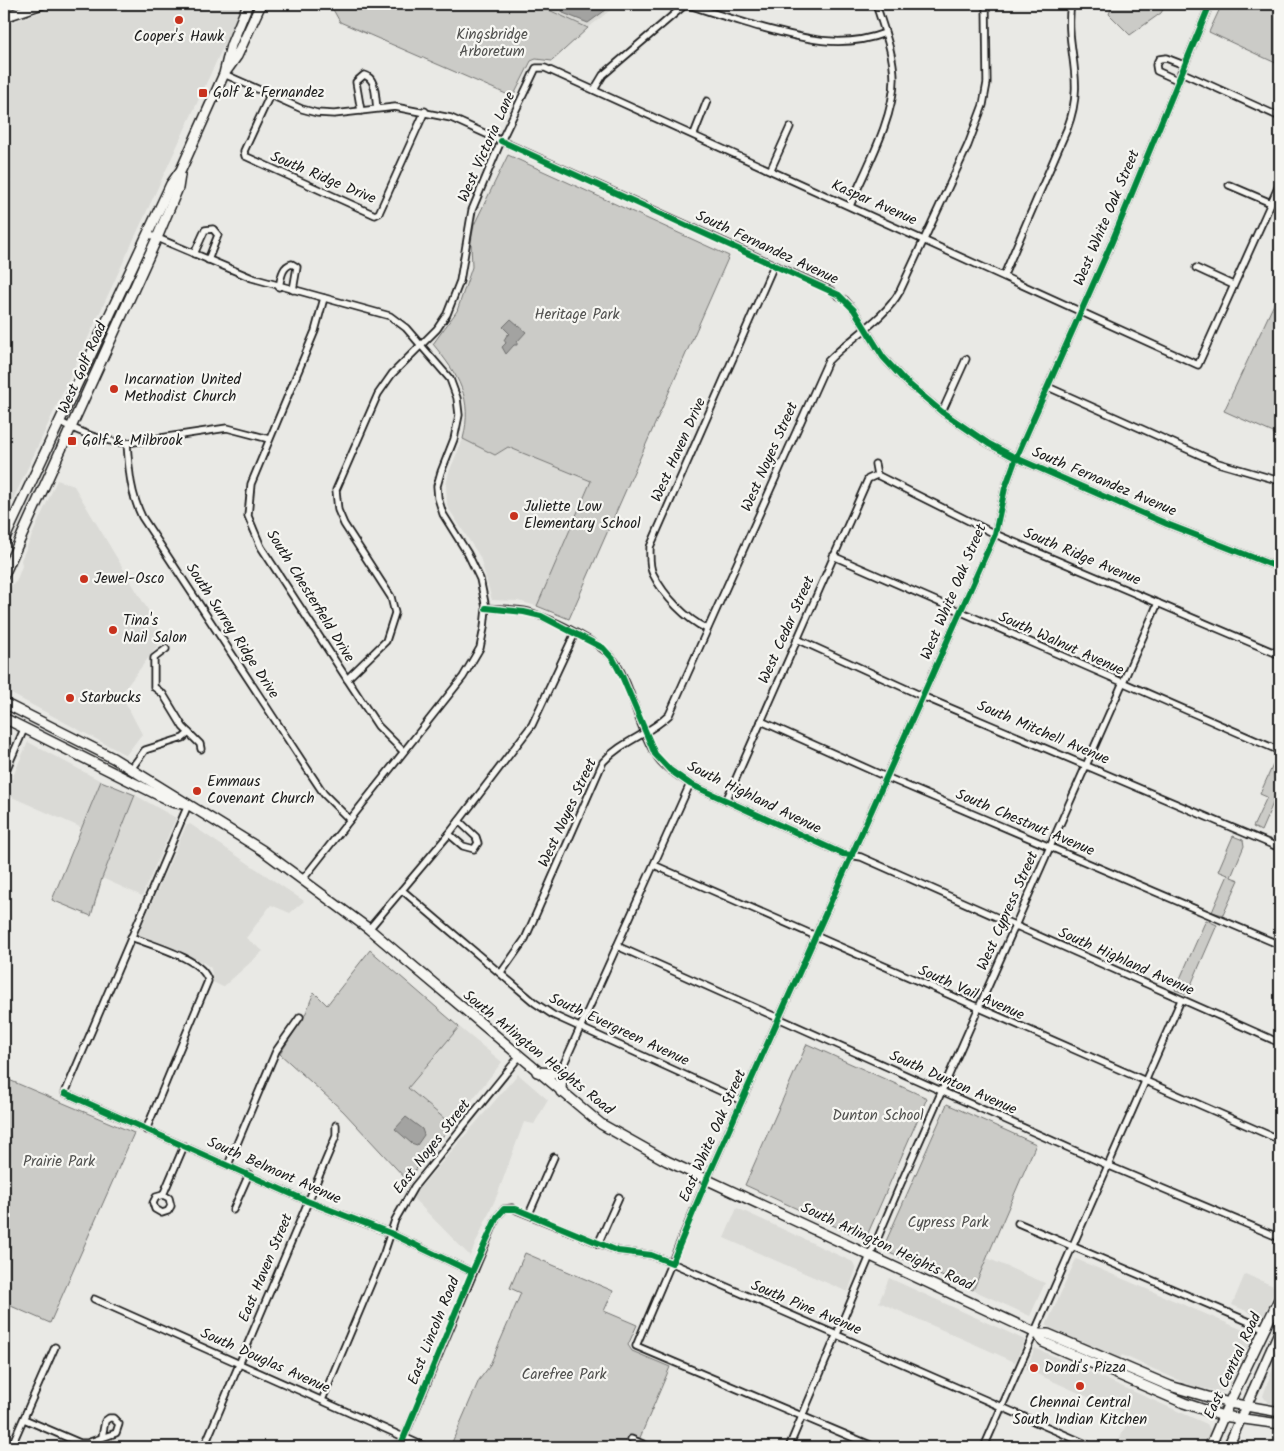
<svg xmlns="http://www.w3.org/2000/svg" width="1284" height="1451" font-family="Kalam,sans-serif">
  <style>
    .built { fill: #dadad6 }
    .green { fill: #cbcbc7; stroke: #747472 }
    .water { fill: #a3a3a1; stroke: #6d6d6c }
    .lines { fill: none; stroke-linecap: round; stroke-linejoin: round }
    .minor-casing { stroke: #1c1c1c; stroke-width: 9 }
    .secondary-casing { stroke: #1c1c1c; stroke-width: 12 }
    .primary-casing { stroke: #1c1c1c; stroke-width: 12 }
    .minor { stroke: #f6f6f2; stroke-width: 5.5 }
    .secondary { stroke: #f6f6f2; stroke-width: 9 }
    .primary { stroke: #f6f6f2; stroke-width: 9 }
    .cycleway-casing { stroke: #f6f6f2; stroke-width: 9 }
    .cycleway { stroke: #00873e; stroke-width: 6 }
    .poi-dot { fill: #c8321e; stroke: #f6f6f2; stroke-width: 2 }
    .labels { text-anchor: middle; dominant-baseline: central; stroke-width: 4.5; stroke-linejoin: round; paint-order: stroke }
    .park-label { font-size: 15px; fill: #51514f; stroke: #f6f6f2 }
    .poi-label { font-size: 15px; fill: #1c1c1c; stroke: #f6f6f2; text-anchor: start }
    .street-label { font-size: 15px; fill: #1c1c1c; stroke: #f6f6f2 }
  </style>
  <rect width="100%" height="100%" fill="#e9e9e5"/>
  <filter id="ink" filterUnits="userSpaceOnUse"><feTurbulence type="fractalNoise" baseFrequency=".02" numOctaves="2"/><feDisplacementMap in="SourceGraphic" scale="10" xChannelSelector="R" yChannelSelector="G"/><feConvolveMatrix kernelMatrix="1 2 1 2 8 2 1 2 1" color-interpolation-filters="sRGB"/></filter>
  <g filter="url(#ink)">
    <g class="built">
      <polygon points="63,4 243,4 4,519 4,186 11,181 4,170 4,82 11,76 4,66 4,25"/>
      <polygon points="536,4 618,4 588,28"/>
      <polygon points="463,439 495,455 508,447 591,481 537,606 518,601 492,600 480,557 447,506 446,485 449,472"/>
      <polygon points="57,480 74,486 164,637 121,694 142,734 126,755 4,690 4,601 12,584 16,582 22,566 21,560"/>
      <polygon points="28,742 101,781 82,828 5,794"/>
      <polygon points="135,795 176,818 142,896 102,878"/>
      <polygon points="190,824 304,901 290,913 271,905 246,938 263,951 223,987 213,982 211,968 204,963 138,934 186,826"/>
      <polygon points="459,1027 502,1062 452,1125 408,1088"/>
      <polygon points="518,1074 548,1100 534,1124 524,1122 498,1193 470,1256 412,1197"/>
      <polygon points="737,1208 853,1262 856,1269 848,1292 724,1238"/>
      <polygon points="987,1258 1045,1283 1030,1316 973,1290"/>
      <polygon points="1076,1259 1255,1335 1230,1385 1222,1392 1194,1387 1122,1355 1119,1360 1046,1326"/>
      <polygon points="1245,1274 1276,1287 1263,1318 1232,1305"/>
      <polygon points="889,1278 1025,1340 1015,1362 879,1302"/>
      <polygon points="1035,1348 1207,1424 1211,1432 1205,1447 1116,1447 1130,1416 1026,1369"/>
      <polygon points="1280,1348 1280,1405 1268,1403 1263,1396"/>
    </g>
    <g class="green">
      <polygon points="330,4 536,4 588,28 552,61 536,59 531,61 513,97 340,22"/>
      <polygon points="1113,4 1166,4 1161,13 1130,35 1109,14"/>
      <polygon points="1222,4 1280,4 1280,65 1209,32"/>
      <path d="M 508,155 L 729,256 L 569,619 L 537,606 L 591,481 L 508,447 L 495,455 L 463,439 C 473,398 459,376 433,344 L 457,311 L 472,267 L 471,242 L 474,225 Z"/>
      <polygon points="1280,291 1280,436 1224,411"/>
      <polygon points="1277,756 1280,757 1280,787 1261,831 1253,827 1267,797 1260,794"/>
      <polygon points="101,781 135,795 102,878 91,916 52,900"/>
      <polygon points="1233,836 1243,840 1244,846 1231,877 1239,880 1223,915 1212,912 1228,875 1218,871"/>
      <polygon points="1206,920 1217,925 1187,994 1175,990"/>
      <polygon points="370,950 459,1027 408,1088 452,1125 407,1180 343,1111 280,1054 305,1015 314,992 327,1005"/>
      <polygon points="807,1044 927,1098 865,1240 745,1185"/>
      <polygon points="9,1080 134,1133 50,1323 4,1303 4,1093"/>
      <polygon points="947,1104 1036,1144 973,1290 885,1251 883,1248"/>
      <polygon points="525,1253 613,1291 604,1311 637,1325 628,1345 632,1351 670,1367 636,1447 450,1447 479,1380 489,1367 521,1293 510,1288"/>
    </g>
    <g class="water">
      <polygon points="567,4 614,4 588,23 563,13 562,11"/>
      <polygon points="511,319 526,332 517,342 517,345 514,345 506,354 502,347 506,343 504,340 507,335 510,334 503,327"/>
      <polygon points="406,1117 422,1129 424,1135 417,1145 411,1143 395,1129"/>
    </g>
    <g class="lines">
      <defs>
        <g id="minor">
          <polyline points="1181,72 1280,117"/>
          <polyline points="224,74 302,109 317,113 334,114 395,107 451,118 830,290 845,300 854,310 883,357 904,380 942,412 989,444 1016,458 1167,524 1280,568"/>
          <polyline points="1177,80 1157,71 1156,65 1159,59 1166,58 1184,65"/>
          <path d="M 594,90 L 603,75 L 686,4 C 709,12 733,19 756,26 C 800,38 841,50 885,33"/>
          <polyline points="270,95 244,151 245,156 375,215 379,213 425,111"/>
          <path d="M 361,111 L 356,82 L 364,75 C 377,78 375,98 377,108"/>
          <polyline points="694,134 707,101"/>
          <polyline points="771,169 790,127"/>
          <polyline points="1229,185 1271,203"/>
          <path d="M 850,206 C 866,168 894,119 894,79 C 894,54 883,27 876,4"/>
          <polyline points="148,234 252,278 390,316 406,328 450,379 457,398 459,415 454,439 441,472 437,486 438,498 443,514 468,554 480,579 486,608 484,628 480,648 463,677 303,879"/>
          <polyline points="194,254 205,230 213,229 218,235 208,260"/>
          <polyline points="1196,268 1233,285"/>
          <path d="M 1004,275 L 1067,129 C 1087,78 1064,49 1071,4"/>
          <path d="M 279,287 C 281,278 282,266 292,264 L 297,267 L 293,290"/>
          <polyline points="324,298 315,331 251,484 248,516 261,547 347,679 378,726 403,751"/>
          <polyline points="1048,387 1218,463 1280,481"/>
          <polyline points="942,412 966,359"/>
          <path d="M 60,422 C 82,433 103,442 127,443 L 227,428 L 269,439"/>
          <path d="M 127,443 C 129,470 130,492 142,517 L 304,764 L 324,794 L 349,819"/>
          <polyline points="875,464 877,475"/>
          <polyline points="877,475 995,534 1280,655"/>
          <polyline points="833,556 1280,751"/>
          <path d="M 486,608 C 498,609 512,609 524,611 C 544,615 602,643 614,660 C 633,688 637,725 655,754 C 663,767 677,775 690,784 L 843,854 L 861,857 L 1280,1043"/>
          <path d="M 707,629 C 686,619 664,596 653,574 C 649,566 650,556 650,547 L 774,265"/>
          <polyline points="797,639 922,696 1280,848"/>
          <polyline points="166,649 154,658 154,687 163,694 183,727 200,744 201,749"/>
          <polyline points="347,679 386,641 395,613 391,597 344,524 338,510 336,490 378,394 392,374 437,329 447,314 460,281 472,210 501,141 536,68 545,68 1198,365 1280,183"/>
          <polyline points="761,721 886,777 1280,945"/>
          <polyline points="131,769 145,750 183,738 189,733"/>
          <polyline points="4,775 24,729"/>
          <polyline points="726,801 868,479 877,475"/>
          <polyline points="188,805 65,1093 307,1201 390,1233 472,1272"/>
          <polyline points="449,834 463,846 474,849 478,843 476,837 459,821"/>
          <polyline points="654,865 1280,1140"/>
          <polyline points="402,890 535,1003 553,1015 742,1101"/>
          <polyline points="369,929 449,834 532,725 575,633"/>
          <path d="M 131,937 C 151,945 204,959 208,981 L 146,1130"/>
          <polyline points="617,946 1107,1165 1280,1238"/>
          <path d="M 501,973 L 525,939 L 603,762 C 622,741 650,734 669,715 L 828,361 C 850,338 884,320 900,291 L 968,145 L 983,105 L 987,83 L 986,4"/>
          <polyline points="562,1068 690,784"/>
          <polyline points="228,1165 276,1051 300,1017"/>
          <polyline points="163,1195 169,1198 171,1206 168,1211 162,1213 155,1209 153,1203 156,1197 163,1195 184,1146"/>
          <polyline points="233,1210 249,1174"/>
          <polyline points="529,1214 554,1157"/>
          <polyline points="1018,1223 1266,1329"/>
          <polyline points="598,1244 619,1197"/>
          <polyline points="94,1299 426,1447"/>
          <polyline points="322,1400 384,1253 395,1220 414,1187 519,1057"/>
          <polyline points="24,1419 80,1443 87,1443 116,1433 119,1424 113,1418 109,1418 105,1421 102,1437"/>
          <polyline points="631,1439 650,1447"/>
          <polyline points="11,1447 55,1347"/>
          <polyline points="204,1447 336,1136 336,1125"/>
          <polyline points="400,1447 497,1217 504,1209 512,1208 618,1251 651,1255 672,1263 1093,1447"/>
          <polyline points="789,1447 898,1190 1158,603"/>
          <polyline points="875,1447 636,1346 707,1179 995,534 1005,488 1016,458 1111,244 1210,4"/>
          <polyline points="984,1447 1181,1000"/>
        </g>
        <g id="secondary">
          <polyline points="4,703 113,758 262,850 369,929 601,1124 667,1161 1038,1334 1048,1334 1170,1386 1229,1403 1280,1412"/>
          <polyline points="4,718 172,802 188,805"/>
          <polyline points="537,1072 555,1073 562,1068"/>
          <polyline points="561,1092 562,1068"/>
          <polyline points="1038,1334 1043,1342 1184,1403 1223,1416 1280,1424"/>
          <polyline points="1210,1447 1229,1403 1280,1297"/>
          <polyline points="1228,1447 1280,1330"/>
        </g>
        <g id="primary">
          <polyline points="4,6 11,4"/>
          <polyline points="4,17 42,4"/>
          <polyline points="227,70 237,56 261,4"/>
          <polyline points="4,540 171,184 181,170 224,74 231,45 248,4"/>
          <polyline points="4,575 157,238 178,188 180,175"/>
        </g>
      </defs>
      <use href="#minor" class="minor-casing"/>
      <use href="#secondary" class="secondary-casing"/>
      <use href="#primary" class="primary-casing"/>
      <use href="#minor" class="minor"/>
      <use href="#secondary" class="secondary"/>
      <use href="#primary" class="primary"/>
      <defs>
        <g id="cycleway">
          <polyline points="501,141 839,295 854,310 883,357 904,380 942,412 989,444 1016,458 1167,524 1280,568"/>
          <polyline points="486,608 524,612 541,616 603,648 613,659 622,676 655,754 670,770 690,784 843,854 852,855"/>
          <polyline points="65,1093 307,1201 390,1233 472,1272"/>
          <polyline points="400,1447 472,1272 497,1217 504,1209 516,1209 618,1251 651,1255 672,1263 707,1179 995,534 1005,488 1016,458 1111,244 1210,4"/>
        </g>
      </defs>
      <use href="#cycleway" class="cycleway-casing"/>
      <use href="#cycleway" class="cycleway"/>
    </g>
  </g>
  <g class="poi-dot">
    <circle cx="179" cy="20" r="5"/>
    <rect x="198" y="88" width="10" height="10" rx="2.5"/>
    <circle cx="114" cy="389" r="5"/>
    <rect x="67" y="436" width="10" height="10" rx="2.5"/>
    <circle cx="514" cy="516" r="5"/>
    <circle cx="84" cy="579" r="5"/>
    <circle cx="113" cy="630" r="5"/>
    <circle cx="70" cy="698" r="5"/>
    <circle cx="197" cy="791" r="5"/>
    <circle cx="1034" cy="1368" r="5"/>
    <circle cx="1080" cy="1386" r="5"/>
  </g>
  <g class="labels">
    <g class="park-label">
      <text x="492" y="35">Kingsbridge<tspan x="492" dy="17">Arboretum</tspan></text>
      <text x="577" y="315">Heritage Park</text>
      <text x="878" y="1116">Dunton School</text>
      <text x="59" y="1162">Prairie Park</text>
      <text x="948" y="1223">Cypress Park</text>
      <text x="564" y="1375">Carefree Park</text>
    </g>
    <g class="poi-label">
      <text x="179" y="37" text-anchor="middle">Cooper's Hawk</text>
      <text x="213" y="93">Golf &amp; Fernandez</text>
      <text x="124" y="380">Incarnation United<tspan x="124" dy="17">Methodist Church</tspan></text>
      <text x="82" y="441">Golf &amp; Milbrook</text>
      <text x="524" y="507">Juliette Low<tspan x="524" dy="17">Elementary School</tspan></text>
      <text x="94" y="579">Jewel-Osco</text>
      <text x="123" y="621">Tina's<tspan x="123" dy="17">Nail Salon</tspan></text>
      <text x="80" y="698">Starbucks</text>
      <text x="207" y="782">Emmaus<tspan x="207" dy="17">Covenant Church</tspan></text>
      <text x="1044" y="1368">Dondi's Pizza</text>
      <text x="1080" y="1403" text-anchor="middle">Chennai Central<tspan x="1080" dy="17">South Indian Kitchen</tspan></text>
    </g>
    <g class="street-label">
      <text transform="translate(487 147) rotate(-66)">West Victoria Lane</text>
      <text transform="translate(323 178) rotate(23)">South Ridge Drive</text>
      <text transform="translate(874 203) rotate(24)">Kaspar Avenue</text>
      <text transform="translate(1107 218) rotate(-67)">West White Oak Street</text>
      <text transform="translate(767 248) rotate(25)">South Fernandez Avenue</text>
      <text transform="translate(83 368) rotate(-66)">West Golf Road</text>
      <text transform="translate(679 450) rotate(-66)">West Haven Drive</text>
      <text transform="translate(770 457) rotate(-66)">West Noyes Street</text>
      <text transform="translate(1104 482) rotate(23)">South Fernandez Avenue</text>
      <text transform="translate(1082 557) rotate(23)">South Ridge Avenue</text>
      <text transform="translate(954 592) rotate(-67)">West White Oak Street</text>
      <text transform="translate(310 596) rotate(58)">South Chesterfield Drive</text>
      <text transform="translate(787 630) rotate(-66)">West Cedar Street</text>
      <text transform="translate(232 631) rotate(57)">South Surrey Ridge Drive</text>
      <text transform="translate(1061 644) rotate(24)">South Walnut Avenue</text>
      <text transform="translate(1043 733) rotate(23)">South Mitchell Avenue</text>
      <text transform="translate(754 798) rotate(26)">South Highland Avenue</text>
      <text transform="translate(568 813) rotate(-65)">West Noyes Street</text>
      <text transform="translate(1025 823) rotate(23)">South Chestnut Avenue</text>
      <text transform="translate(1008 911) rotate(-66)">West Cypress Street</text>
      <text transform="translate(1126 962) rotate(24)">South Highland Avenue</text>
      <text transform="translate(971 993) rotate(24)">South Vail Avenue</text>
      <text transform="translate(619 1030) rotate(25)">South Evergreen Avenue</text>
      <text transform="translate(538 1053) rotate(39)">South Arlington Heights Road</text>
      <text transform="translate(953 1083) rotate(24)">South Dunton Avenue</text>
      <text transform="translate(713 1136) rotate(-66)">East White Oak Street</text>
      <text transform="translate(432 1147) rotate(-52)">East Noyes Street</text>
      <text transform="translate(274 1171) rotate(24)">South Belmont Avenue</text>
      <text transform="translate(887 1247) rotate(25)">South Arlington Heights Road</text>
      <text transform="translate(266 1268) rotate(-67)">East Haven Street</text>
      <text transform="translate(806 1308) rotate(23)">South Pine Avenue</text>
      <text transform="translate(434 1331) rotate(-68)">East Lincoln Road</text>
      <text transform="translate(265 1361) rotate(24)">South Douglas Avenue</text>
      <text transform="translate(1233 1366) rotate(-65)">East Central Road</text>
    </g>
  </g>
  <rect width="1284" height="1451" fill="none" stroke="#f6f6f2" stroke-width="20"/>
  <rect x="10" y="10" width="1264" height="1431" fill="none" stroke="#1c1c1c" stroke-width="2" filter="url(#ink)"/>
</svg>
